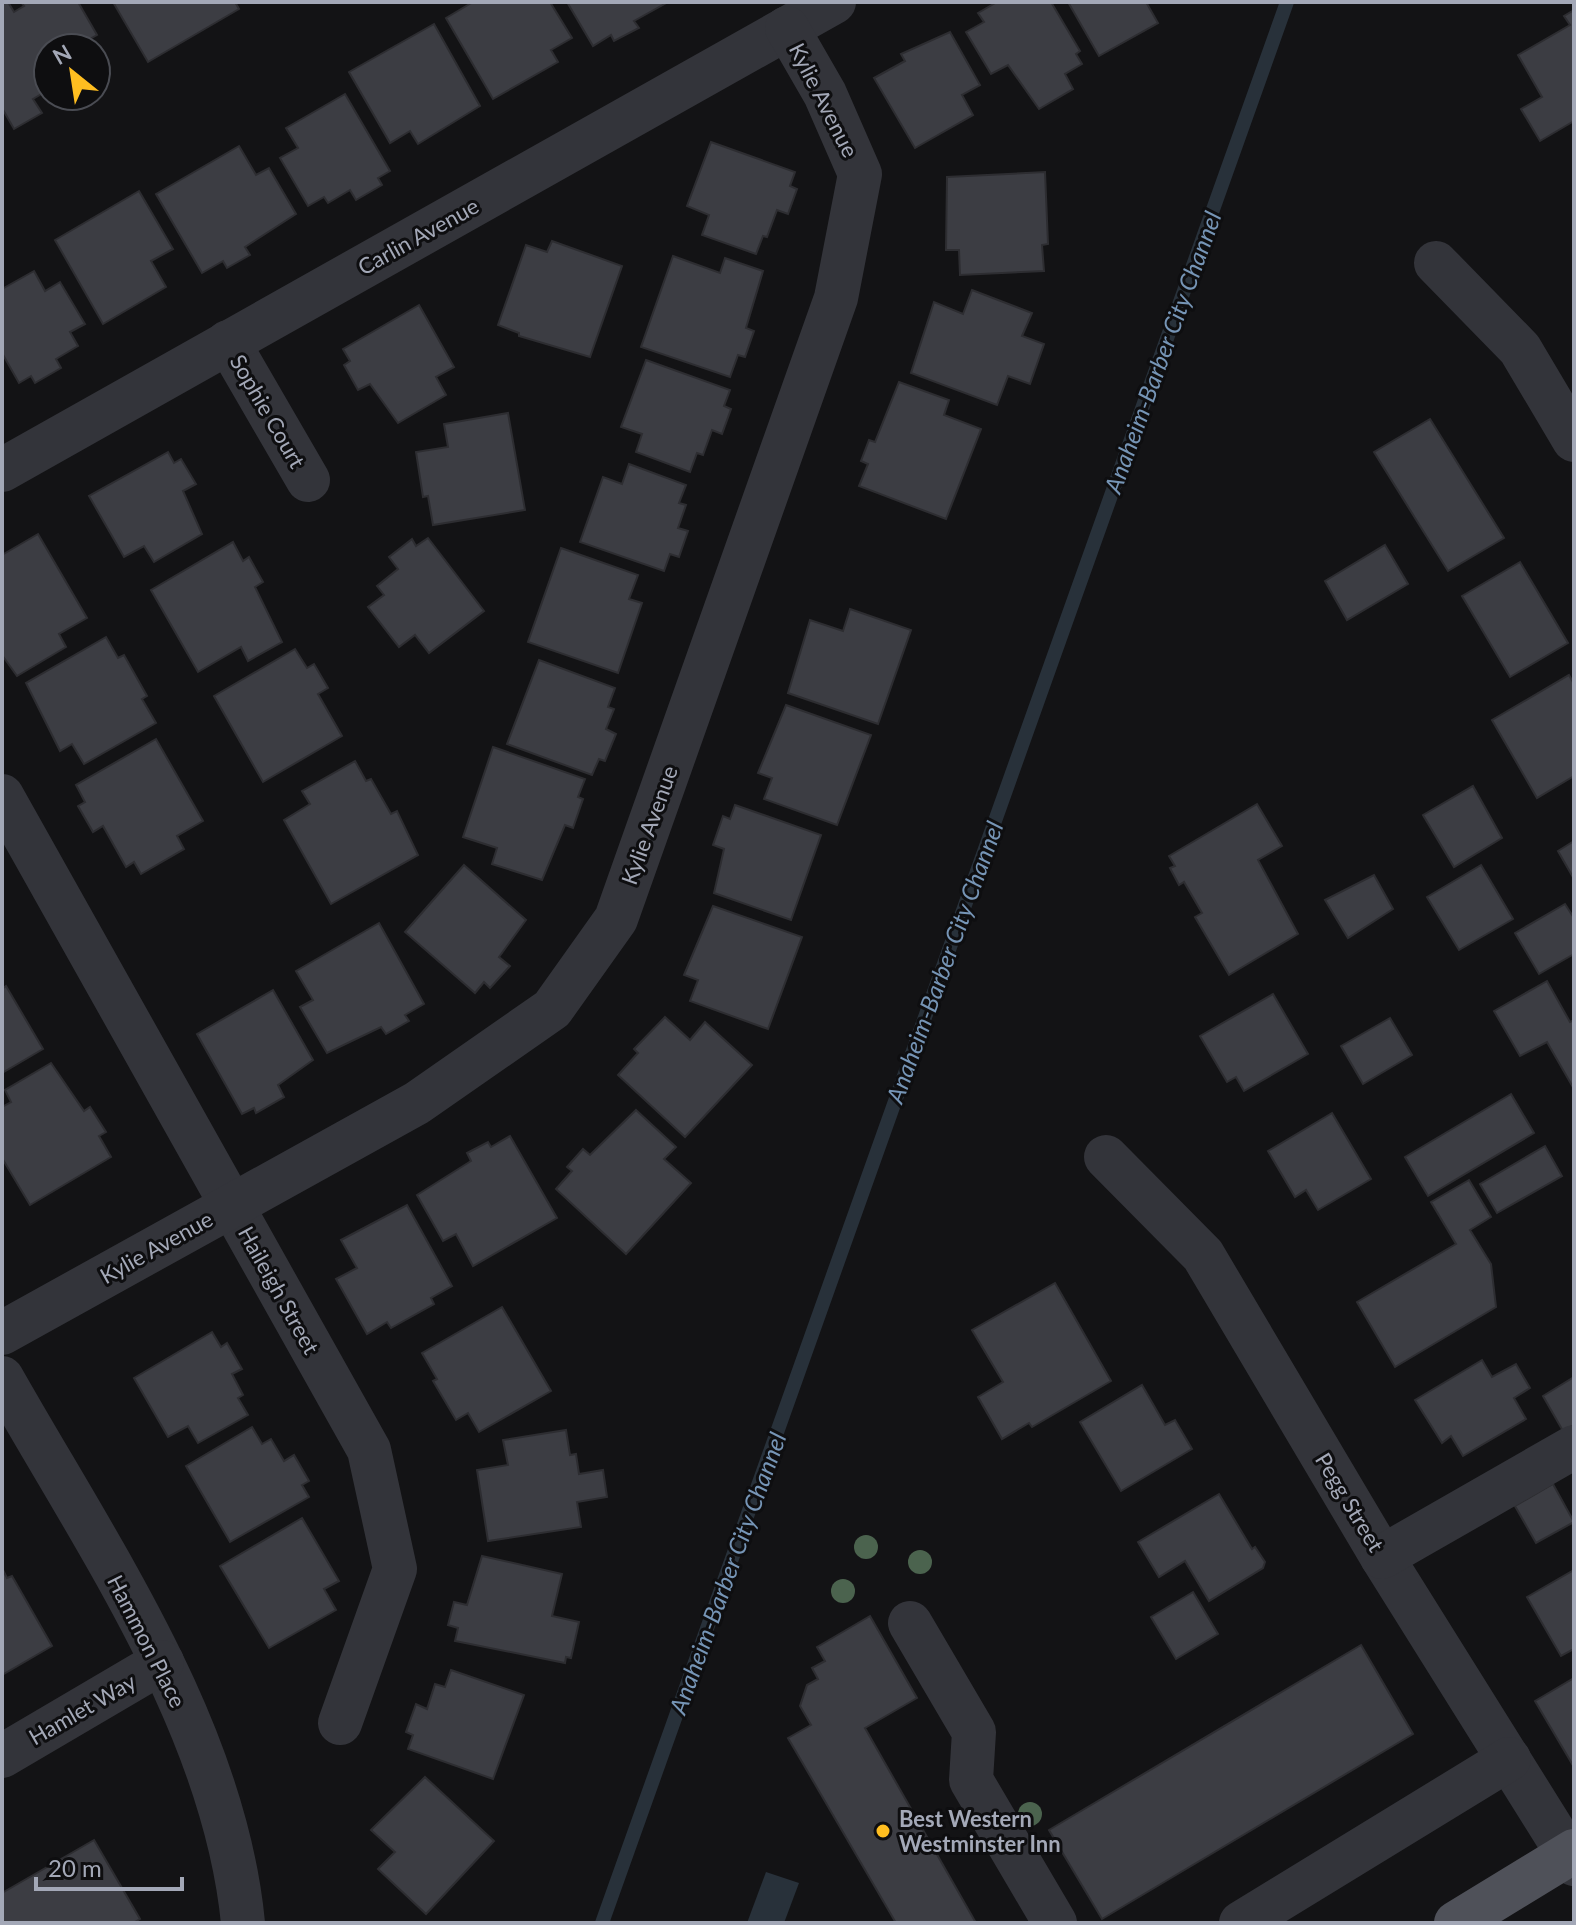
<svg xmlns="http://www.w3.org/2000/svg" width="1576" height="1925" font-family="Lato,sans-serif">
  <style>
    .water { fill: #28313a }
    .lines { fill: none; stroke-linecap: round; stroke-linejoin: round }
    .stream { stroke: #28313a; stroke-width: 14 }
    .building { fill: #3c3d43; stroke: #2d2d31; stroke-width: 2 }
    .minor { stroke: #33343a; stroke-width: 44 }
    .major { stroke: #4f5159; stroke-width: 44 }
    .tree { fill: #4b634e }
    .poi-dot { fill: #ffbe20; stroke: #0e0e10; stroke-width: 3 }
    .labels { text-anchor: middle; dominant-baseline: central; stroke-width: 6; stroke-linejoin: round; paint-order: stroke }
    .street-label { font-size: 22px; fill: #a3a8b7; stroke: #0e0e10 }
    .poi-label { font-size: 22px; font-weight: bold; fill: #a3a8b7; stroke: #0e0e10; text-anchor: start }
    .water-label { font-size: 24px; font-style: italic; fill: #7695b6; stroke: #0e0e10 }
  </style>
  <rect width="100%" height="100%" fill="#131315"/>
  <polygon class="water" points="766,1872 799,1883 784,1923 747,1923"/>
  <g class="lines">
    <polyline class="stream" points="602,1923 1287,2"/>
  </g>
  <g class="building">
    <polygon points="8,2 14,12 24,6 21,2 78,2 97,35 74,48 48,48 48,63 45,65 48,90 33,99 42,113 14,129 2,108 2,3"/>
    <polygon points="113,2 235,2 239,9 148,62"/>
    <polygon points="473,2 550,2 572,38 551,50 558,62 493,99 446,18"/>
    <polygon points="567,2 668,2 634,21 639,28 614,41 611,35 593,46"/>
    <polygon points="997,2 1051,2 1080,51 1076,54 1082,64 1065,74 1073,89 1039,109 1008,65 991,74 966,32 984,22 978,13"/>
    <polygon points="1068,2 1146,2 1158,23 1099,56"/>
    <polygon points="1574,10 1574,121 1540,141 1521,109 1542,97 1518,55 1570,25 1564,16"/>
    <polygon points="434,24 480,106 418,144 410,131 390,143 349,72"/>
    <polygon points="950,32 980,85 962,95 973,115 915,148 874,78 905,61 901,54"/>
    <polygon points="345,94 390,171 378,178 382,185 356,200 350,190 328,203 324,197 308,206 280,158 298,148 286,128"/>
    <polygon points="711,142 795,172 790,186 797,189 788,214 777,210 767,237 763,236 756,254 702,235 709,215 687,206"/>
    <polygon points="239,146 256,175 269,168 296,214 245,247 250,255 227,268 223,261 202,273 156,194"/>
    <polygon points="1045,172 1048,244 1042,245 1044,271 960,275 959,250 946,250 947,177"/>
    <polygon points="139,191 173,249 151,261 166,287 103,324 55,240"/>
    <polygon points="552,241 622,266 590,357 519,336 519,333 498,325 526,245 547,252"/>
    <polygon points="673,256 720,273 725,258 763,271 746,328 754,331 745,357 738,355 730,377 641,347"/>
    <polygon points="34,271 45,291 60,282 85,324 70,332 78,346 56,359 61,368 35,383 31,376 19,383 2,353 2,289"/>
    <polygon points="972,290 1032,313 1022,336 1044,344 1030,384 1008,376 997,405 911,373 934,302 963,314"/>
    <polygon points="419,305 454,367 436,377 446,395 398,423 370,384 358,390 344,365 350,361 343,349"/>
    <polygon points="646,360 730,390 724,406 731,409 722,434 712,430 703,455 697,453 690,472 636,452 642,434 621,427"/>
    <polygon points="899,382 949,400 944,415 981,429 946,519 859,486 868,464 861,461 869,440 875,442"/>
    <polygon points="508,413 525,510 433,525 428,496 423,497 416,452 448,447 444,424"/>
    <polygon points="1430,419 1504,538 1448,571 1374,452"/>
    <polygon points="168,452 174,463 181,459 196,484 183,491 202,534 154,562 144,546 124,557 89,496"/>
    <polygon points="629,464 686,485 679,503 686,505 678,528 688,531 679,557 670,554 664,571 580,542 603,477 622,484"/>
    <polygon points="38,534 87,618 59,634 66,647 17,676 2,655 2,555"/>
    <polygon points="428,538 484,611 429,653 415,635 399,647 368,607 384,595 377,586 398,569 389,557 412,539 416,546"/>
    <polygon points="233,542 243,561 249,557 263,582 255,587 282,642 248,661 241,647 198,672 151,590"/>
    <polygon points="1385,545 1408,584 1347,620 1325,581"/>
    <polygon points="561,548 638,575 629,599 642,603 618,673 528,642"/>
    <polygon points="1520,562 1568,643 1510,677 1462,596"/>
    <polygon points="850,609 911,630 878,724 788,693 810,620 843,631"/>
    <polygon points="106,637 118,658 124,655 147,696 142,699 156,723 84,764 72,744 60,751 26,683"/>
    <polygon points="295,649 307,668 314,664 328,688 318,694 342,736 263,782 214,696"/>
    <polygon points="539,660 615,688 608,707 614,709 606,729 616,734 605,761 599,759 592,775 507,744"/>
    <polygon points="1569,675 1574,684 1574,776 1537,798 1492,720"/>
    <polygon points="786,705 871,735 837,825 764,799 772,778 758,773"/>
    <polygon points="156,739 203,821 177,836 184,849 141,874 134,862 126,867 103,826 93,832 78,806 85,802 76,785"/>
    <polygon points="493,747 585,779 578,797 583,799 573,828 565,825 542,880 492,864 497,848 463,837"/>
    <polygon points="355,761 366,781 371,779 391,814 397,811 418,855 331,904 284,820 310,804 302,791"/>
    <polygon points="1473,786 1502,838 1454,867 1423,815"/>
    <polygon points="1257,804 1282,846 1258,860 1298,934 1229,975 1195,917 1202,913 1184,882 1179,885 1170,868 1175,866 1169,856"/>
    <polygon points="735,805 821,835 791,920 714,893 724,849 713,845 723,816 730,819"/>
    <polygon points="1574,841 1574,879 1558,851"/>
    <polygon points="464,865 526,920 499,957 510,966 490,988 484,982 475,993 405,932"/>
    <polygon points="1481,865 1513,919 1459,950 1427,897"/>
    <polygon points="1374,875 1393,909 1348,938 1325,900"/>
    <polygon points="1565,904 1574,918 1574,954 1539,974 1515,933"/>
    <polygon points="713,906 802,937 768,1029 690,1001 698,980 684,975"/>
    <polygon points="379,923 424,1004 405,1015 409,1021 386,1034 381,1027 327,1053 300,1007 313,1000 296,971"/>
    <polygon points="1547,981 1570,1022 1574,1020 1574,1089 1547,1042 1520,1056 1494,1011"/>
    <polygon points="6,986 43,1049 2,1073 2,989"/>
    <polygon points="273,990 313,1060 278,1085 284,1097 256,1113 254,1108 242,1114 197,1034"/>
    <polygon points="1273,994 1308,1054 1244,1091 1236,1077 1227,1082 1200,1036"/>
    <polygon points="665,1017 690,1040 705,1022 752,1065 685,1137 618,1075 638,1053 634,1049"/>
    <polygon points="1390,1018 1412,1055 1363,1084 1341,1046"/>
    <polygon points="51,1063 84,1111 90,1107 106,1132 99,1136 111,1157 30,1205 2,1158 2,1107 11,1102 5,1090"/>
    <polygon points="1511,1094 1534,1133 1428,1196 1405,1157"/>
    <polygon points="636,1110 676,1147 664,1159 691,1183 626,1254 556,1189 572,1171 567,1167 583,1149 590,1155"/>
    <polygon points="1332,1113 1371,1179 1318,1210 1306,1190 1295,1197 1268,1151"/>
    <polygon points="510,1136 557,1218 473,1266 456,1234 443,1241 417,1195 471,1161 467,1153 488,1142 491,1147"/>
    <polygon points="1545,1146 1562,1176 1497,1213 1480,1184"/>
    <polygon points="1469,1180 1491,1217 1470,1230 1491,1264 1496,1307 1395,1367 1357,1302 1456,1244 1431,1202"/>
    <polygon points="407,1205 452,1286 431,1298 434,1304 391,1328 387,1322 367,1334 336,1279 357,1268 341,1240"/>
    <polygon points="1055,1283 1111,1381 1032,1427 1029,1423 1002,1439 978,1397 1003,1382 972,1330"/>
    <polygon points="502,1307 551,1391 479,1432 468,1413 456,1420 433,1381 437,1379 422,1353"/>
    <polygon points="212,1332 221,1347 227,1343 242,1369 232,1374 243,1395 238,1398 248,1415 198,1443 188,1426 168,1437 134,1378"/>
    <polygon points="1482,1360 1492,1377 1516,1364 1530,1388 1514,1398 1526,1419 1463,1456 1451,1436 1442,1443 1415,1400"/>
    <polygon points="1574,1377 1574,1425 1563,1431 1543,1396"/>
    <polygon points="1142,1385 1165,1425 1175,1420 1192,1449 1121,1491 1080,1422"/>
    <polygon points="252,1427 262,1444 271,1439 284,1461 294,1455 309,1481 302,1485 309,1497 230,1542 186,1466"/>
    <polygon points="566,1430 570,1455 576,1454 579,1474 603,1470 607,1497 577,1502 581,1527 488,1541 477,1470 508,1465 503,1440"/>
    <polygon points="1553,1484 1574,1522 1536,1543 1515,1506"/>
    <polygon points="1219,1494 1252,1549 1255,1547 1265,1562 1263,1568 1209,1601 1185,1561 1159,1577 1138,1542"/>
    <polygon points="302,1518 339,1581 324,1589 336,1610 269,1648 220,1566"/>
    <polygon points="482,1556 562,1574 552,1616 579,1622 571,1658 566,1657 565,1663 455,1641 458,1628 448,1625 454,1602 467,1605"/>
    <polygon points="2,1568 7,1578 12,1576 52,1646 2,1675"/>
    <polygon points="1574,1570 1574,1649 1561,1656 1527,1597"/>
    <polygon points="1193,1592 1218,1634 1176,1659 1151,1617"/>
    <polygon points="870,1616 917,1698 865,1728 976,1923 896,1923 788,1738 811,1725 800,1706 807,1685 818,1679 812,1668 825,1661 817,1647"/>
    <polygon points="1361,1645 1413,1734 1102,1919 1049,1830"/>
    <polygon points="451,1670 524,1695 493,1779 408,1749 413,1735 406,1732 416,1704 427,1709 435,1684 445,1687"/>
    <polygon points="1574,1678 1574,1767 1535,1701"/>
    <polygon points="425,1777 494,1841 426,1914 378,1869 395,1852 371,1830"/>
    <polygon points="94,1840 140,1919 133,1923 2,1923 2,1893"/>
  </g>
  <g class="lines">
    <g class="minor">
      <polyline points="1436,263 1520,349 1574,440"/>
      <polyline points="228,342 308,480"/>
      <polyline points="2,470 834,2"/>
      <polyline points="2,796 369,1450 395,1569 340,1723"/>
      <polyline points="1106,1157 1203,1255 1382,1557 1574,1864"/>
      <polyline points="2,1333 417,1103 552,1009 616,919 836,298 860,174 825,94 787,28"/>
      <path d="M 2,1378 C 97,1546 224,1727 243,1923"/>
      <polyline points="1382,1557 1574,1447"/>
      <polyline points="910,1623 974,1732 971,1780 1055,1923"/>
      <polyline points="2,1756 162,1662"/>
      <polyline points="1241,1923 1509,1759"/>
    </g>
    <polyline class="major" points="1456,1923 1574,1851"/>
  </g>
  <g class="tree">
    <circle cx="866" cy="1547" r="12"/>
    <circle cx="920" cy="1562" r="12"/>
    <circle cx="843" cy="1591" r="12"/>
    <circle cx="1030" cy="1814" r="12"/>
  </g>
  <circle class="poi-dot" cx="883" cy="1831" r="8"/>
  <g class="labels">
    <g class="street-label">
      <text transform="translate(824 100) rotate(63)">Kylie Avenue</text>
      <text transform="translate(418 236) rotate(-29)">Carlin Avenue</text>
      <text transform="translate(268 411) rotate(60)">Sophie Court</text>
      <text transform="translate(649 825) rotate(-70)">Kylie Avenue</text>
      <text transform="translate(156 1247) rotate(-29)">Kylie Avenue</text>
      <text transform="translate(279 1290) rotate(61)">Haileigh Street</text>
      <text transform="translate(1350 1502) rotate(59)">Pegg Street</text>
      <text transform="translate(147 1641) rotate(63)">Hammon Place</text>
      <text transform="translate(82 1709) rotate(-30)">Hamlet Way</text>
    </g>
    <g class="poi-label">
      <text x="899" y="1818">Best Western<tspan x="899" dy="25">Westminster Inn</tspan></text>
    </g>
    <g class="water-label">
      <text transform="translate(1162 352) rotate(-70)">Anaheim-Barber City Channel</text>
      <text transform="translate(944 962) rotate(-70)">Anaheim-Barber City Channel</text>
      <text transform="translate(727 1573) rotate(-70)">Anaheim-Barber City Channel</text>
    </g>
  </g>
  <rect width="1576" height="1925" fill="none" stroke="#a3a8b7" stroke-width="8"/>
  <g transform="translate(72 72) rotate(330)"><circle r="38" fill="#0e0e10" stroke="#4a4c53" stroke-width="2"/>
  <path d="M0-6L14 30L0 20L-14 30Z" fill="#ffbe20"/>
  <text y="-12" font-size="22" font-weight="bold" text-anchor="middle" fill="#a3a8b7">N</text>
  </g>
  <path d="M36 1877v12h146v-12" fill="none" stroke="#a3a8b7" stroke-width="4"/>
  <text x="48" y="1877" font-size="24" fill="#a3a8b7" stroke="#0e0e10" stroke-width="6" paint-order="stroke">20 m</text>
</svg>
